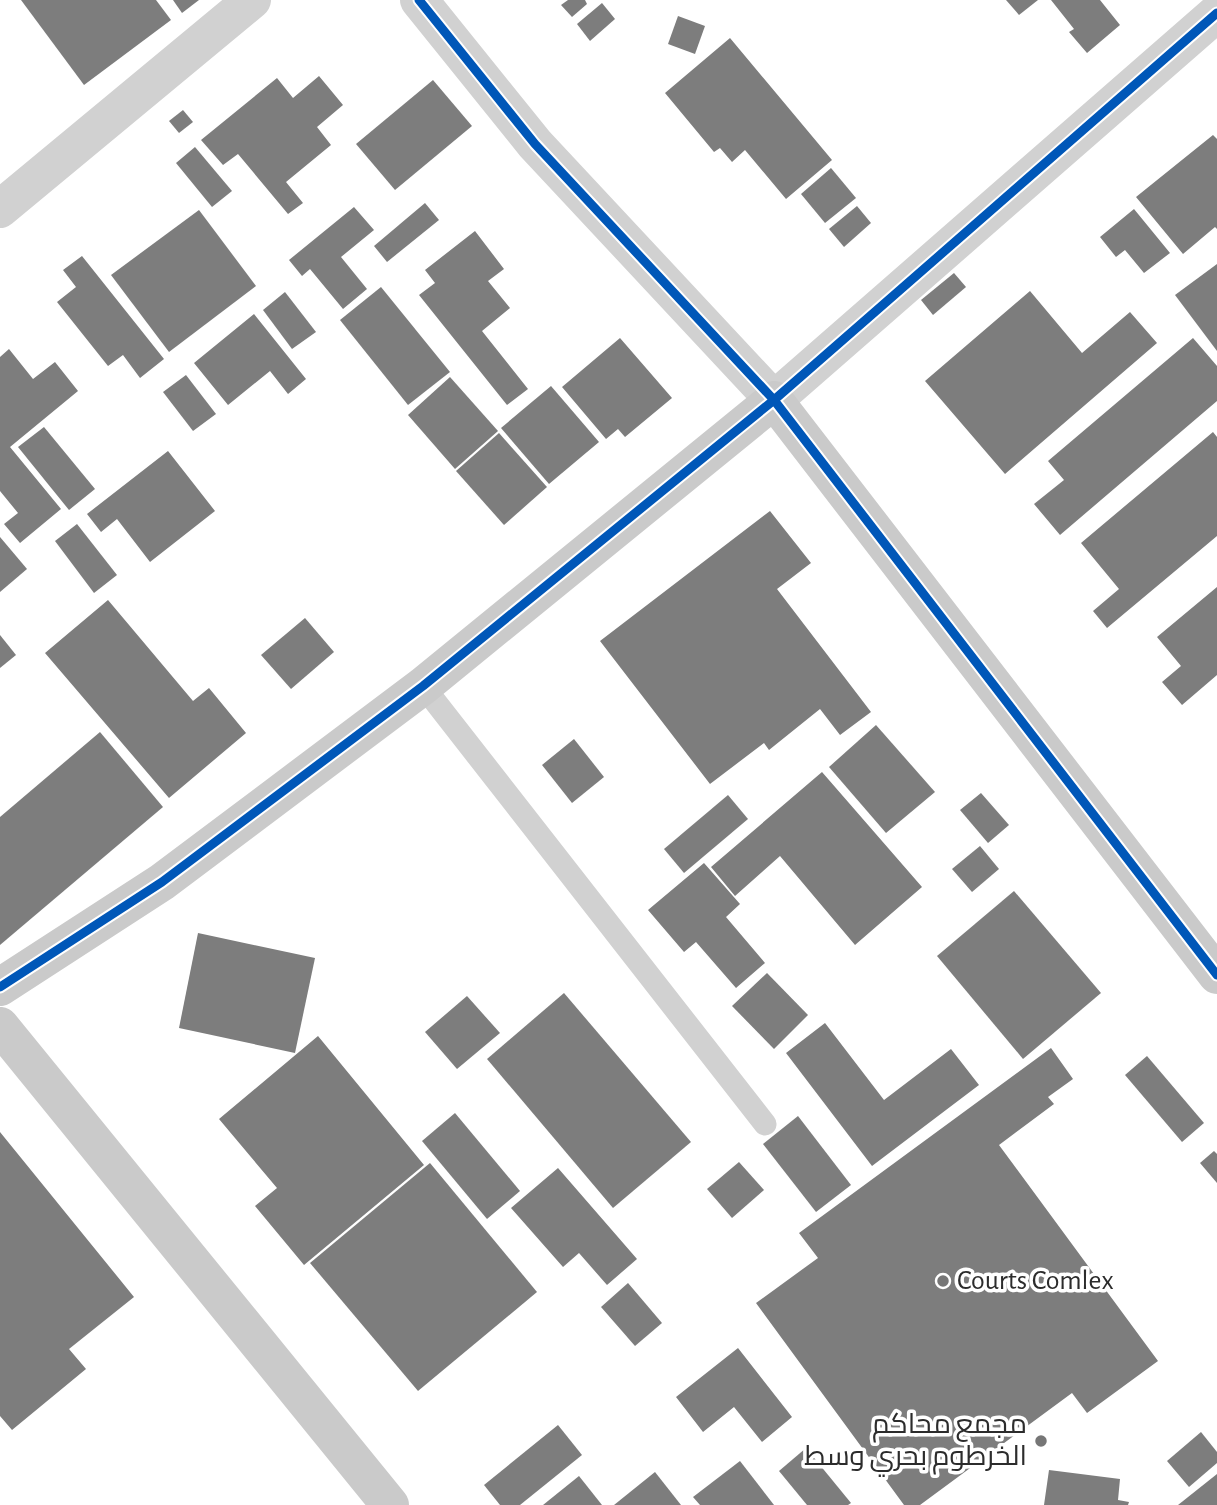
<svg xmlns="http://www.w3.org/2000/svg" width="1217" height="1505" font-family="'Alegreya Sans',Cairo,sans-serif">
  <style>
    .building { fill: #7d7d7d }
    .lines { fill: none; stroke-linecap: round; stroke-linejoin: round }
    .lane { stroke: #d1d1d1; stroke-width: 23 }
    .street { stroke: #d1d1d1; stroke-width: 38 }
    .secondary { stroke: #cacaca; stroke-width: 38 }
    .cycleway-casing { stroke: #fff; stroke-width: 13 }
    .cycleway { stroke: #0057b8; stroke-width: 9 }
    .poi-dot { fill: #767676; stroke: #fff; stroke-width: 2.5 }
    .labels { text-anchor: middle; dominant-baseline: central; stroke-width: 7; stroke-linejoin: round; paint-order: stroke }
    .poi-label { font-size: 28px; fill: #2c2c2c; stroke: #fff; text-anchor: start }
  </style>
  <rect width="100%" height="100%" fill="#fff"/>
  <g class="building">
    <polygon points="21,0 156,0 171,20 84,85"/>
    <polygon points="173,0 199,0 182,13"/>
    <polygon points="568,0 585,0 587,4 572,17 561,5"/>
    <polygon points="1006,0 1038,0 1019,15"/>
    <polygon points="1051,0 1100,0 1120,25 1087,53 1069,32 1074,29"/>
    <polygon points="602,3 615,19 590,41 577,24"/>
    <polygon points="678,16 705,26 695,54 668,44"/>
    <polygon points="730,38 832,160 786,199 745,150 732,162 720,148 714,152 665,93"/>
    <polygon points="319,76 343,105 317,127 331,145 286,182 303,203 288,214 238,154 223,165 201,140 277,78 293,98"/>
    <polygon points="433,80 472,126 395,190 356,144"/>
    <polygon points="183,110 193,122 179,133 169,121"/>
    <polygon points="1213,135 1217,139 1217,229 1215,227 1183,254 1136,197"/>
    <polygon points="195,147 232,191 212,207 176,163"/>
    <polygon points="831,168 856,198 825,223 801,194"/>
    <polygon points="425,203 439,220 387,262 374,246"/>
    <polygon points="857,206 871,223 844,247 829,229"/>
    <polygon points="354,207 374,230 341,257 367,289 343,309 310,269 302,276 289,260"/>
    <polygon points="1134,209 1170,253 1144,273 1125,250 1116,257 1100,237"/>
    <polygon points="199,210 256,286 169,352 111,275"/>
    <polygon points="475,231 504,269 488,281 510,308 482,331 528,389 507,405 419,295 435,283 425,270"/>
    <polygon points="82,256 164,359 140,378 123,355 108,366 57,302 76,287 63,270"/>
    <polygon points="1217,264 1217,351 1175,295"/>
    <polygon points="954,273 966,287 933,315 921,300"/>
    <polygon points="381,287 450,372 408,405 340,320"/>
    <polygon points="1030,291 1082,353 1130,312 1157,343 1005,474 925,381"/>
    <polygon points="285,292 316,332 292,349 263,310"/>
    <polygon points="254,314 306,379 288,394 270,371 228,405 194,363"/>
    <polygon points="620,338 672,398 625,437 618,429 606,439 562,387"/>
    <polygon points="1193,338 1217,366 1217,401 1060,535 1034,504 1064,480 1048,461"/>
    <polygon points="9,349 33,379 55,362 78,391 10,447 61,509 20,543 4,524 18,513 0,491 0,357"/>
    <polygon points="186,375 216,414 193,431 163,392"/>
    <polygon points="450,377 498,431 455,469 408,415"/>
    <polygon points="551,386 599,442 549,484 501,428"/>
    <polygon points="44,427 95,489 69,510 18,447"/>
    <polygon points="1213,432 1217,437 1217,536 1107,628 1093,611 1119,589 1081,543"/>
    <polygon points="499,433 547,487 504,525 456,471"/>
    <polygon points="168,451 215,511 150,562 117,519 101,532 87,514"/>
    <polygon points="770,511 811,563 777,589 871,712 840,735 820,709 769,750 764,743 710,784 600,641"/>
    <polygon points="77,524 117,575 94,593 55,541"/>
    <polygon points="0,537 27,569 0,592"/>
    <polygon points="1217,587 1217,675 1182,705 1162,682 1181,666 1157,637"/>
    <polygon points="108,600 193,701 209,688 246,733 169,798 45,653"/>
    <polygon points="305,618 334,652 291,689 261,655"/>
    <polygon points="0,635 16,655 0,668"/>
    <polygon points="876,725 935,792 886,833 829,767"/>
    <polygon points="100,732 163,807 0,945 0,817"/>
    <polygon points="574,739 604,777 572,803 542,765"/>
    <polygon points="822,772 922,887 855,945 780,856 735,896 711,867"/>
    <polygon points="981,793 1009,825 988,843 960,810"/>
    <polygon points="728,795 748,819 684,873 664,849"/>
    <polygon points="980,846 999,869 972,892 952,869"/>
    <polygon points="704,863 740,904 726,917 765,963 736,988 696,942 684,952 648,910"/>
    <polygon points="1014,891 1101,993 1023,1059 937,956"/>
    <polygon points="198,933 315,958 295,1053 179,1028"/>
    <polygon points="767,973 808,1015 774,1049 732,1006"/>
    <polygon points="564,993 691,1142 613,1208 487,1059"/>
    <polygon points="467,996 500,1033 457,1069 425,1032"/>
    <polygon points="825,1023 884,1100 951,1049 979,1085 872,1166 786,1053"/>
    <polygon points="318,1036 424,1165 304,1265 255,1206 277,1188 219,1119"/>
    <polygon points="1051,1048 1073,1079 1048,1097 1054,1104 999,1145 1158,1361 1087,1413 1072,1393 920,1505 904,1505 756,1303 818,1258 799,1233"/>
    <polygon points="1147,1056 1204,1123 1182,1142 1125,1075"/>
    <polygon points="455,1113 520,1191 487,1219 422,1141"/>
    <polygon points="798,1116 851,1185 816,1212 763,1144"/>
    <polygon points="0,1132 134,1297 69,1349 86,1369 12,1430 0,1416"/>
    <polygon points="1214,1151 1217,1154 1217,1183 1200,1163"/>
    <polygon points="739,1162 764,1190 732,1218 707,1189"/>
    <polygon points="430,1163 537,1292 418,1391 310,1263"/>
    <polygon points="558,1168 637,1259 607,1285 579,1253 563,1267 511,1208"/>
    <polygon points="628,1283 662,1323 635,1346 601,1307"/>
    <polygon points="738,1348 792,1417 762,1442 734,1407 703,1432 676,1397"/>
    <polygon points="558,1425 582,1455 520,1505 500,1505 484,1485"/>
    <polygon points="1201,1432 1217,1452 1217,1463 1189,1487 1167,1461"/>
    <polygon points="806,1448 851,1503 848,1505 807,1505 779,1471"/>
    <polygon points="740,1461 774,1505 700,1505 693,1497"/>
    <polygon points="1049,1470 1120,1479 1118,1500 1129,1502 1128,1505 1044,1505"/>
    <polygon points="655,1472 681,1505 614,1505"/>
    <polygon points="1217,1474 1217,1505 1178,1505"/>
    <polygon points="579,1476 602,1505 543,1505"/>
  </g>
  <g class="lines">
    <polyline class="lane" points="423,686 765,1124"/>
    <g class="street">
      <polyline points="419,0 535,144 774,400 1217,13"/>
      <polyline points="0,209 252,0"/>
    </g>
    <g class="secondary">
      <polyline points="0,987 162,882 423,686 774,400 1217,975"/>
      <polyline points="0,1026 390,1505"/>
    </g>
    <defs>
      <g id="cycleway">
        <polyline points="419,0 535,144 774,400 1217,13"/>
        <polyline points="0,987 162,882 423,686 774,400 1217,975"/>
      </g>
    </defs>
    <use href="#cycleway" class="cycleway-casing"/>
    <use href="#cycleway" class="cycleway"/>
  </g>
  <g class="poi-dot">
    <circle cx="943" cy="1281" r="7"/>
    <circle cx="1041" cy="1441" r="7"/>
  </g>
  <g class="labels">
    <g class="poi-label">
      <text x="957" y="1281">Courts Comlex</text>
      <text x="1027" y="1425" text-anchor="end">مجمع محاكم<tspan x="1027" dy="32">الخرطوم بحري وسط</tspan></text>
    </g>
  </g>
</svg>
